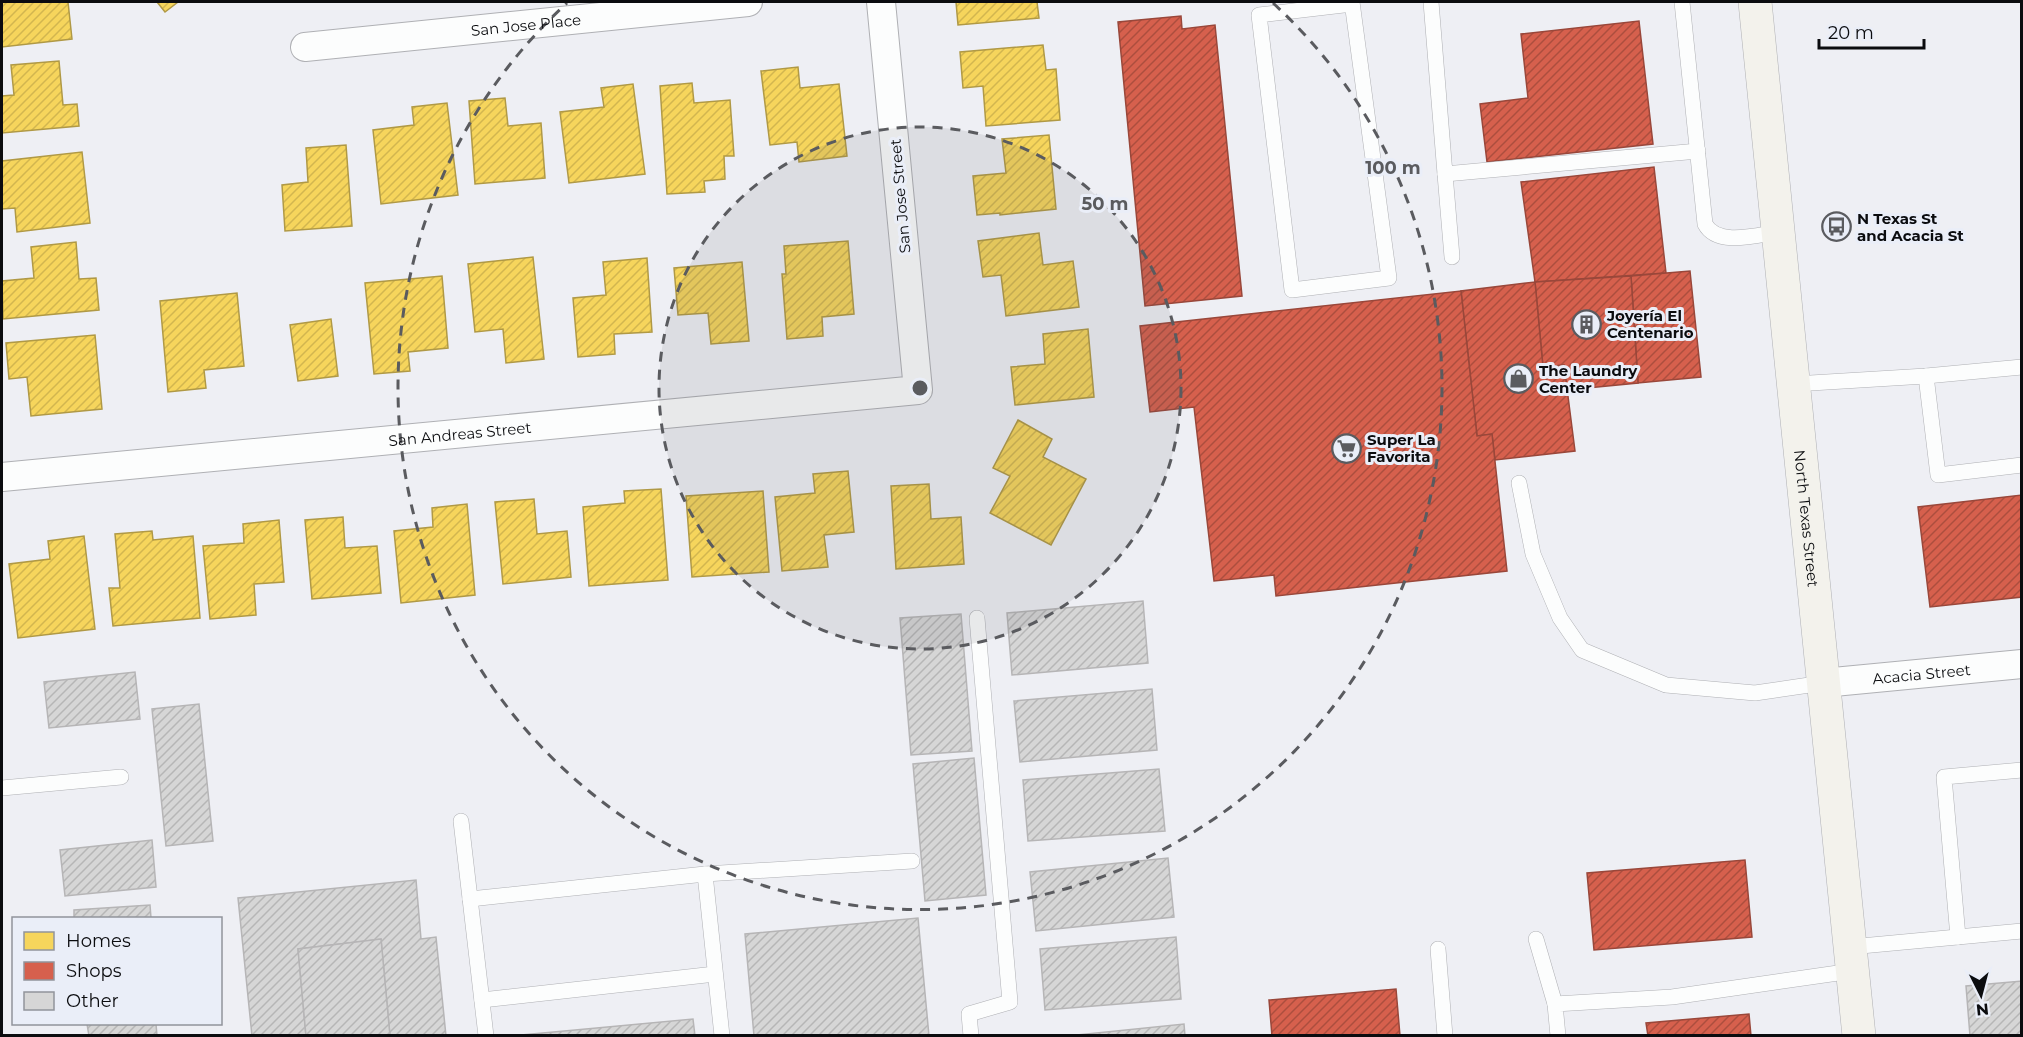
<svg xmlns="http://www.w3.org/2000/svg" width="2023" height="1037" font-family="Montserrat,sans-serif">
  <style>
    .homes { fill: url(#homes-hatch); stroke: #b09945; stroke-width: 1.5 }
    .shops { fill: url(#shops-hatch); stroke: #99473a; stroke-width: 1.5 }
    .building { fill: url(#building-hatch); stroke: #b6b5b6; stroke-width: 1.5 }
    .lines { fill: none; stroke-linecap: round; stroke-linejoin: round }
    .lane-casing { stroke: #afb0b4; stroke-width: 16 }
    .street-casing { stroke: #afb0b4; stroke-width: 30 }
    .secondary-casing { stroke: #afb0b4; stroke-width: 34 }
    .lane { stroke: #fcfdfd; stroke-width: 15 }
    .street { stroke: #fcfdfd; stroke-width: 28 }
    .secondary { stroke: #f3f2ec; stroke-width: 33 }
    .ring { fill: none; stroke: #5a5b5f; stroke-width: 3; stroke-dasharray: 10 8 }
    .labels { text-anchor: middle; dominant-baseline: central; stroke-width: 6; stroke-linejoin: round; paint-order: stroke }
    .street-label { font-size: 15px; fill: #0b0c0f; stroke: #eaeef8 }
    .poi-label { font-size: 15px; font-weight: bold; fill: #0b0c0f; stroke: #eaeef8; text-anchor: start }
    .centre { fill: #5a5b5f; stroke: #eaeef8; stroke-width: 3 }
    .ring-label { font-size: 18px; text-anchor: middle; font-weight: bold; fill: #5a5b5f; stroke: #eaeef8; stroke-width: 6; stroke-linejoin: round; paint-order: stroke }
  </style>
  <defs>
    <pattern id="homes-hatch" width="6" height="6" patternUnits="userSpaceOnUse" patternTransform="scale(1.5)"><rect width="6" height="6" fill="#f6d55c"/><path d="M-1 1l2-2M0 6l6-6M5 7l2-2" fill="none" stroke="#d2b64f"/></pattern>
    <pattern id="shops-hatch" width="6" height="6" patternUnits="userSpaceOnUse" patternTransform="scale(1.5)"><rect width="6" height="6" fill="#d6604d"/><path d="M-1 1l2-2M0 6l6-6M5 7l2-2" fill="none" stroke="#ac4e3e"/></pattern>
    <pattern id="building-hatch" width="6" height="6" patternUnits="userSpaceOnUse" patternTransform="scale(1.5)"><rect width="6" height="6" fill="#d6d6d6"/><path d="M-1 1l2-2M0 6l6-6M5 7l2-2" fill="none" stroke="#b6b6b6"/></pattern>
  </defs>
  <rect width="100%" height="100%" fill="#eeeff4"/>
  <g class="homes">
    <polygon points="2,2 68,2 72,39 2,47"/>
    <polygon points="157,2 178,2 165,12"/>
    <polygon points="956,2 1037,2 1039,18 958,25"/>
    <polygon points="1043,45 1046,70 1056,69 1060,120 986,126 983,86 963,88 960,52"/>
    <polygon points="59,61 63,105 77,104 79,126 2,133 2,96 14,95 11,65"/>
    <polygon points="798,67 800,88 839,84 847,156 799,162 797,142 770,145 761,71"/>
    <polygon points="692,83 694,103 730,100 734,156 724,156 725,179 704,181 705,192 667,194 660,86"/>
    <polygon points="633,84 645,174 569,183 560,112 604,107 601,88"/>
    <polygon points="505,98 508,126 541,123 545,178 475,184 469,101"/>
    <polygon points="447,103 458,195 381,204 373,130 414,125 412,107"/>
    <polygon points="1049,135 1056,209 1000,215 1000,213 977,215 973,176 1006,173 1002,139"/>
    <polygon points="346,145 352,226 285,231 282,185 308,182 306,148"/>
    <polygon points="82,152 90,223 17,232 15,208 2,209 2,161"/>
    <polygon points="1039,233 1043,265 1073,261 1079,307 1006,316 1001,275 983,277 978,241"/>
    <polygon points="848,241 854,314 822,317 823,336 787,339 782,274 786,274 784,246"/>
    <polygon points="76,242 79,279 96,278 99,310 3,319 2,281 34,278 31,247"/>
    <polygon points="533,257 544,359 506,363 503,329 475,332 468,264"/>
    <polygon points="647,258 652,332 614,334 615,354 578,357 573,298 606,295 603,262"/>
    <polygon points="742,262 749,341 711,344 708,313 678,315 674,268"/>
    <polygon points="442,276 448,348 408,352 410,371 374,374 365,283"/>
    <polygon points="237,293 244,366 204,370 206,388 168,392 160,301"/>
    <polygon points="331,319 338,376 298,381 290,325"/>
    <polygon points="1088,329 1094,397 1015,405 1011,367 1045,364 1043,334"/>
    <polygon points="95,335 102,409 31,416 27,377 9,379 6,343"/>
    <polygon points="1018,420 1052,439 1043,457 1086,479 1051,545 990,513 1010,476 993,468"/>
    <polygon points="848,471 854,532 824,535 828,567 782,571 775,497 815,493 813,474"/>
    <polygon points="929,484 931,519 961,517 964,564 896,569 891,486"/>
    <polygon points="661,489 668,580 589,586 583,507 625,503 624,491"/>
    <polygon points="763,491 769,572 692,577 686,496"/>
    <polygon points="534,499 537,534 567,531 571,577 503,584 495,502"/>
    <polygon points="467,504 475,595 401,603 394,531 433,527 432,508"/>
    <polygon points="343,517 345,548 377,546 381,593 312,599 305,520"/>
    <polygon points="279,520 284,582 254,584 256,615 210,619 203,546 244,543 243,524"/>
    <polygon points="152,531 153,540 193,536 200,618 113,626 109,588 120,588 115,534"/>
    <polygon points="84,536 95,629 18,638 9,564 50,559 48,541"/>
  </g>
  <g class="shops">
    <polygon points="1181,16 1182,29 1215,25 1242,296 1145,306 1118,22"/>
    <polygon points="1639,21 1653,144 1487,162 1480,104 1528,98 1521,34"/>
    <polygon points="1654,167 1666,273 1535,282 1521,182"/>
    <polygon points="1690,271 1701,377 1638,383 1631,276"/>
    <polygon points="1631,276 1638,383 1567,390 1564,365 1543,367 1535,282"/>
    <polygon points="1535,282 1543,367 1564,365 1575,451 1495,460 1492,434 1477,436 1461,291"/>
    <polygon points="1461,291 1477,436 1492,434 1507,571 1276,596 1274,575 1214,581 1194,407 1150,412 1140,326"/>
    <polygon points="2022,495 2022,597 1930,607 1918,507"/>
    <polygon points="1745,860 1752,937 1594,950 1587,873"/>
    <polygon points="1396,989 1400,1036 1272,1036 1269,1000"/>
    <polygon points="1749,1014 1751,1036 1648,1036 1646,1023"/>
  </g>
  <g class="building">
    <polygon points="1143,601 1148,663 1012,675 1007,613"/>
    <polygon points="961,614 972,751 911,755 900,618"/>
    <polygon points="135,672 140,719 49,728 44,682"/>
    <polygon points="1152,689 1157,750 1020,762 1014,701"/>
    <polygon points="199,704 213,841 166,846 152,709"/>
    <polygon points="974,758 986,895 925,901 913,764"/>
    <polygon points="1159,769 1165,831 1028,841 1023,780"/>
    <polygon points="152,840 156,887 65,896 60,850"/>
    <polygon points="1168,858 1174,917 1036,931 1030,872"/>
    <polygon points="416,880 421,939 436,937 446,1036 390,1036 381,939 298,949 306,1036 252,1036 238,898"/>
    <polygon points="150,905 151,918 74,918 74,910"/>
    <polygon points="918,918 929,1036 754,1036 745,934"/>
    <polygon points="1176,937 1181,999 1045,1010 1040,949"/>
    <polygon points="381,939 390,1036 306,1036 298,949"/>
    <polygon points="2022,981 2022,1036 1970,1036 1966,986"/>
    <polygon points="693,1019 695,1036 521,1035"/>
    <polygon points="87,1024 156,1024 157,1036 89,1036"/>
    <polygon points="1184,1024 1185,1036 1067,1036"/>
  </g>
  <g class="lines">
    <defs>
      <g id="lane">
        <polyline points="1352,2 1389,278 1292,290 1259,15 1352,4"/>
        <polyline points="1431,2 1445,174 1698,151"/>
        <path d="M 1682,2 L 1705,224 C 1717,247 1757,235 1778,232"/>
        <polyline points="1445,174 1452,257"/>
        <polyline points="1926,376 1938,475 2022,465"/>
        <polyline points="1794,384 1926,376 2022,367"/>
        <polyline points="1519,483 1533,554 1560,618 1582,650 1666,685 1755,693 1823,683"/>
        <polyline points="2,788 121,777"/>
        <polyline points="461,821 486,1036"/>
        <polyline points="705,874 722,1036"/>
        <polyline points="470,899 705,874 912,861"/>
        <polyline points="1958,937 1944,777 2022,770"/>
        <polyline points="1536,939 1555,1004"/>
        <polyline points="1850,947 2022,931"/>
        <polyline points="1438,949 1445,1036"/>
        <polyline points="482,1000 715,974"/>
        <polyline points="971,1036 969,1014 1010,1002 977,618"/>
        <polyline points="1558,1036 1555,1004 1672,997 1852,971"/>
      </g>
      <g id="street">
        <path id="s1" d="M 305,47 L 748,2"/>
        <path id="s2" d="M 2,477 L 918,390 L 881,2"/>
        <path id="s3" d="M 1823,683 L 2022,664"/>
      </g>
      <g id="secondary">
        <path id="s4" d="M 1755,2 L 1859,1036"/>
      </g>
    </defs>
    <use href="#lane" class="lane-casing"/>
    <use href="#street" class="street-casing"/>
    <use href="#secondary" class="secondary-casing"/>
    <use href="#lane" class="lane"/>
    <use href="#street" class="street"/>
    <use href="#secondary" class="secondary"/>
  </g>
  <circle cx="920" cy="388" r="261" fill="#5a5b5f" fill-opacity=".12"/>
  <g class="ring">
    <circle cx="920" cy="388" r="261"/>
    <path d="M1273 3A522 522 0 1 1 567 3"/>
  </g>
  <defs>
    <symbol id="bus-ring" viewBox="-11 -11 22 22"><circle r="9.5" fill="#eaeef8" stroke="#5a5b5f" stroke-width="1.5"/><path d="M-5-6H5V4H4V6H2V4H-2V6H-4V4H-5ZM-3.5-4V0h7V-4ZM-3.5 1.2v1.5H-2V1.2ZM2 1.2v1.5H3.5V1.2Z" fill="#5a5b5f"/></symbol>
    <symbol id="building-ring" viewBox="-11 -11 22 22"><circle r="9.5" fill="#eaeef8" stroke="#5a5b5f" stroke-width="1.5"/><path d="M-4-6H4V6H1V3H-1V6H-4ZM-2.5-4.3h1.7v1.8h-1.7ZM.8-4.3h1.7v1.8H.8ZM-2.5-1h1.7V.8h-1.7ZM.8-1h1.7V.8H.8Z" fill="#5a5b5f"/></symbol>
    <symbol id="shop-ring" viewBox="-11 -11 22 22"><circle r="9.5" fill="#eaeef8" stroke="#5a5b5f" stroke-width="1.5"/><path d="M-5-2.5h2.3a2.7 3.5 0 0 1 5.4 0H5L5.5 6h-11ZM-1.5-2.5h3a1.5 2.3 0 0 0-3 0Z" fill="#5a5b5f"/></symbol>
    <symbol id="supermarket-ring" viewBox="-11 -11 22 22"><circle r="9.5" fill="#eaeef8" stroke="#5a5b5f" stroke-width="1.5"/><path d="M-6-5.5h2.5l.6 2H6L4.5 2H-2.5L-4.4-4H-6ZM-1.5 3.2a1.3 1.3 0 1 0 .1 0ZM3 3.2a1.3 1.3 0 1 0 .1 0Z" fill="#5a5b5f"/></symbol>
  </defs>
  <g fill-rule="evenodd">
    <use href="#bus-ring" x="1820" y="210" width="33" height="33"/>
    <use href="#building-ring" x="1570" y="308" width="33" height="33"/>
    <use href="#shop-ring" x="1502" y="362" width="33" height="33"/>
    <use href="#supermarket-ring" x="1330" y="432" width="33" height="33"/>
  </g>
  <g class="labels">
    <g class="street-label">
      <text stroke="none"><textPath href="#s1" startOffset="222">San Jose Place</textPath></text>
      <text transform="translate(900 196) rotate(-95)">San Jose Street</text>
      <text stroke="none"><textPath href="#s2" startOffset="460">San Andreas Street</textPath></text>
      <text stroke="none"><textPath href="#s4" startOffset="519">North Texas Street</textPath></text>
      <text stroke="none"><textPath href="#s3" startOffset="99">Acacia Street</textPath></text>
    </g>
    <g class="poi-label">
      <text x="1857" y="218">N Texas St<tspan x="1857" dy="17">and Acacia St</tspan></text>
      <text x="1607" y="315">Joyería El<tspan x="1607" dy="17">Centenario</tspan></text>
      <text x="1539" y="370">The Laundry<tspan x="1539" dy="17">Center</tspan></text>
      <text x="1367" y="439">Super La<tspan x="1367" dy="17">Favorita</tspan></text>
    </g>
  </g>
  <circle cx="920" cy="388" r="9" class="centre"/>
  <g class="ring-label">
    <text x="1393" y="174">100 m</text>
    <text x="1105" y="210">50 m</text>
  </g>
  <rect width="2023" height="1037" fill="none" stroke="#0b0c0f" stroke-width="6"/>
  <rect x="12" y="917" width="210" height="108" fill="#eaeef8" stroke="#91949b" stroke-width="1.5"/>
  <rect x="24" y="932" width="30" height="18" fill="#f6d55c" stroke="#91949b" stroke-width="1.5"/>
  <text x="66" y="947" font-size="18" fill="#0b0c0f">Homes</text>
  <rect x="24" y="962" width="30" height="18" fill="#d6604d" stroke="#91949b" stroke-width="1.5"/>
  <text x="66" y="977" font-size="18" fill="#0b0c0f">Shops</text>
  <rect x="24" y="992" width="30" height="18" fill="#d6d6d6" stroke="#91949b" stroke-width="1.5"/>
  <text x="66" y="1007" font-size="18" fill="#0b0c0f">Other</text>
  <g transform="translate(1981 995) rotate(174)" stroke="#eaeef8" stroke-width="4.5" paint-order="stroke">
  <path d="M0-4.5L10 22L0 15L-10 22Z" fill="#0b0c0f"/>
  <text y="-9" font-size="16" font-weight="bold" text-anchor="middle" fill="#0b0c0f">N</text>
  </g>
  <path d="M1819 39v9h105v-9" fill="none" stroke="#0b0c0f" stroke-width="3"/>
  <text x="1828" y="39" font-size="18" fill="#0b0c0f" stroke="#eaeef8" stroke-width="4.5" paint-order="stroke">20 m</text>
</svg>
